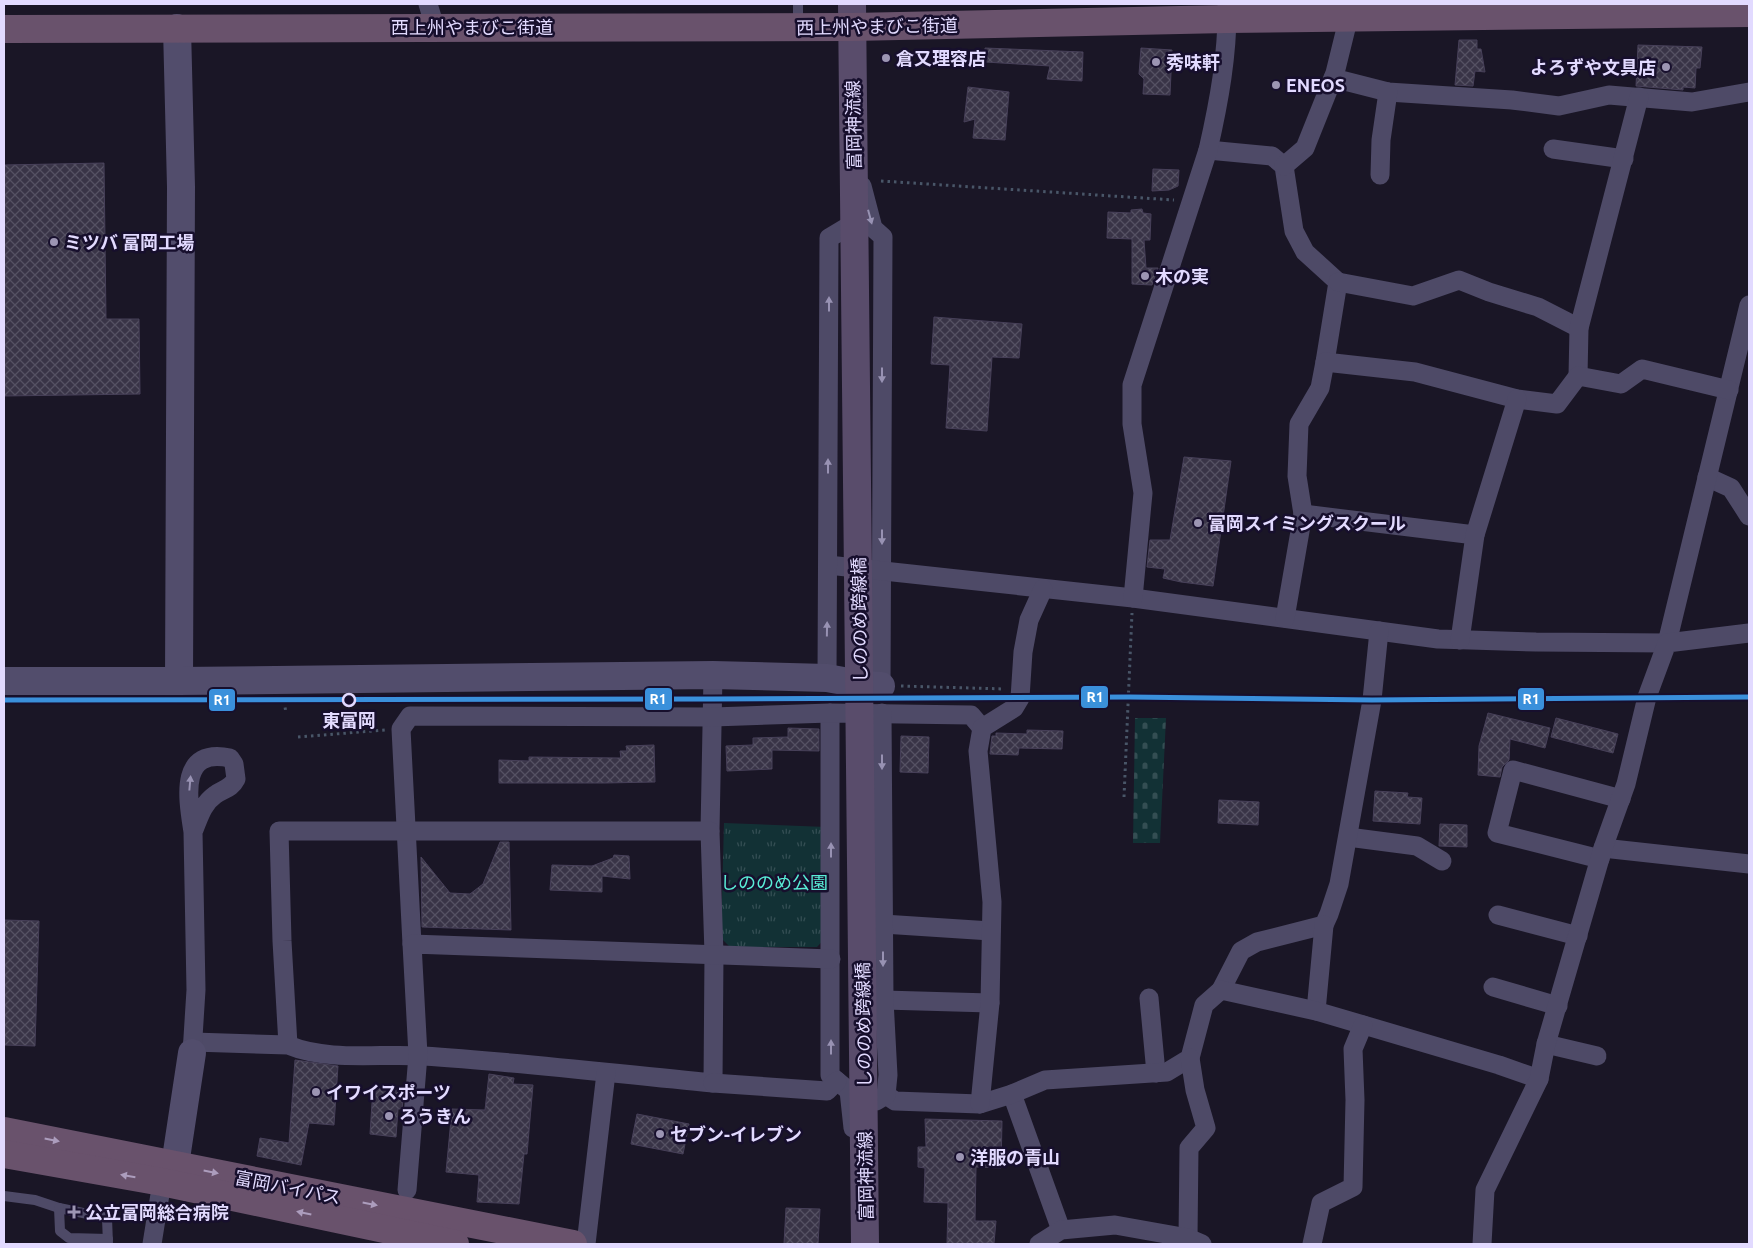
<svg xmlns="http://www.w3.org/2000/svg" width="1753" height="1248" font-family="Ubuntu,'Noto Sans JP',sans-serif">
  <style>
    .grass { fill: url(#grass-tufts) }
    .cemetery { fill: url(#cemetery-stones) }
    .building { fill: url(#building-cross-hatch); stroke: #474059 }
    .lines { fill: none; stroke-linecap: round; stroke-linejoin: round }
    .path { stroke: #495668; stroke-width: 3; stroke-dasharray: 2.5 4; stroke-linecap: butt }
    .lane { stroke: #4e4a67; stroke-width: 10 }
    .street { stroke: #4e4a67; stroke-width: 19 }
    .secondary { stroke: #524d6c; stroke-width: 28 }
    .primary { stroke: #594c6b; stroke-width: 28 }
    .highway { stroke: #69526c; stroke-width: 28 }
    .rail-1-casing { stroke: #170f2d; stroke-width: 9 }
    .rail-1 { stroke: #3a90db; stroke-width: 5 }
    .oneway { fill: #9892b3 }
    .oneway2 { fill: #ac9dbd }
    .poi-dot { fill: #9c95b3; stroke: #170f2d; stroke-width: 2 }
    .stop-dot { fill: #170f2d; stroke: #e2daff; stroke-width: 2.5 }
    .labels { text-anchor: middle; dominant-baseline: central; stroke-width: 5; stroke-linejoin: round; paint-order: stroke }
    .street-label { font-size: 18px; fill: #e2daff; stroke: #170f2d }
    .poi-label { font-size: 18px; font-weight: bold; fill: #e2daff; stroke: #170f2d; text-anchor: start }
    .stop-label { font-size: 18px; font-weight: bold; fill: #e2daff; stroke: #170f2d }
    .park-label { font-size: 18px; fill: #59ecd6; stroke: #170f2d }
    .line-badge { stroke: #170f2d; stroke-width: 2 }
    .badge-label { font-size: 14px; text-anchor: middle; font-weight: bold; fill: #fff }
  </style>
  <defs>
    <pattern id="grass-tufts" width="24" height="20" patternUnits="userSpaceOnUse" patternTransform="scale(1.25)"><rect width="24" height="20" fill="#123135"/><path d="M3 7l-1-3M5 7V3M7 7l1-3M15 17l-1-3M17 17v-4M19 17l1-3" fill="none" stroke="#344e53"/></pattern>
    <pattern id="cemetery-stones" width="16" height="16" patternUnits="userSpaceOnUse" patternTransform="scale(1.25)"><rect width="16" height="16" fill="#123135"/><path d="M2 7V4a2 2 0 0 1 4 0v3zM10 15v-3a2 2 0 0 1 4 0v3z" fill="#344e53"/></pattern>
    <pattern id="building-cross-hatch" width="8" height="8" patternUnits="userSpaceOnUse" patternTransform="scale(1.25)"><rect width="8" height="8" fill="#393447"/><path d="M0 0l8 8M0 8l8-8" fill="none" stroke="#555163"/></pattern>
  </defs>
  <rect width="100%" height="100%" fill="#1a1626"/>
  <polygon class="grass" points="724,823 826,827 826,937 817,947 730,947 721,938"/>
  <polygon class="cemetery" points="1135,718 1166,718 1160,843 1133,843"/>
  <g class="building">
    <polygon points="1459,40 1477,40 1477,49 1481,49 1485,72 1475,71 1473,86 1455,85"/>
    <polygon points="1638,45 1702,47 1700,68 1696,68 1695,88 1683,87 1683,90 1636,86"/>
    <polygon points="985,48 1083,52 1082,81 1047,79 1050,66 985,62"/>
    <polygon points="1141,48 1172,50 1170,95 1143,94 1144,79 1139,74"/>
    <polygon points="968,87 1009,92 1005,140 973,138 975,119 964,122"/>
    <polygon points="104,163 106,319 139,319 140,394 4,396 4,165"/>
    <polygon points="1153,169 1179,170 1178,186 1169,190 1152,191"/>
    <polygon points="1142,209 1143,213 1151,214 1150,240 1144,240 1146,268 1158,268 1152,285 1132,284 1132,239 1107,238 1108,212 1131,213 1131,210"/>
    <polygon points="934,317 1022,324 1019,358 992,357 987,431 946,428 950,365 931,364"/>
    <polygon points="1184,457 1231,461 1213,586 1181,582 1163,578 1165,569 1147,567 1150,540 1170,540"/>
    <polygon points="1488,713 1550,728 1545,748 1510,739 1509,760 1502,767 1500,777 1478,775 1479,746"/>
    <polygon points="1556,718 1618,734 1613,753 1551,737"/>
    <polygon points="788,728 819,729 819,751 772,750 772,769 727,771 726,746 753,745 753,738 788,737"/>
    <polygon points="1027,730 1063,731 1062,749 1019,748 1018,755 990,754 992,736 996,736 996,733 1027,734"/>
    <polygon points="901,736 929,737 928,773 900,772"/>
    <polygon points="654,745 655,782 605,783 499,783 499,760 529,761 529,757 621,758 620,751 627,751 626,746"/>
    <polygon points="1375,791 1408,793 1407,797 1422,798 1420,824 1373,821"/>
    <polygon points="1219,800 1259,802 1258,825 1218,823"/>
    <polygon points="1440,824 1467,825 1467,847 1439,846"/>
    <polygon points="500,842 509,842 511,930 422,927 421,857 450,893 470,894 483,884"/>
    <polygon points="614,855 629,856 630,879 602,876 602,892 550,890 552,865 592,866 613,858"/>
    <polygon points="4,920 39,921 35,1046 4,1045"/>
    <polygon points="295,1060 338,1066 334,1125 309,1123 301,1165 257,1156 260,1138 289,1143"/>
    <polygon points="489,1074 514,1078 513,1084 533,1085 527,1154 524,1154 519,1204 477,1202 479,1175 446,1172 452,1109 485,1110"/>
    <polygon points="373,1088 404,1091 402,1109 398,1109 396,1137 370,1134"/>
    <polygon points="637,1114 689,1124 683,1154 631,1144"/>
    <polygon points="925,1119 1002,1121 1001,1168 976,1167 975,1221 996,1221 994,1243 947,1244 948,1203 924,1202 925,1168 918,1167 918,1147 926,1147"/>
    <polygon points="786,1208 820,1209 818,1244 784,1244"/>
  </g>
  <g class="lines">
    <g class="path">
      <polyline points="881,181 1174,200"/>
      <polyline points="901,686 1005,689"/>
      <polyline points="284,701 286,713"/>
      <polyline points="298,737 385,730"/>
      <polyline points="1124,797 1132,613"/>
    </g>
    <g class="lane">
      <polyline points="798,26 798,4"/>
      <polyline points="4,1196 35,1200 59,1208 107,1218 108,1244"/>
      <polyline points="59,1208 60,1231 69,1238 108,1239"/>
    </g>
    <g class="street">
      <polyline points="428,4 435,27"/>
      <polyline points="1333,78 1388,92 1512,100 1559,106 1609,95 1692,102 1749,92"/>
      <polyline points="1553,149 1624,159"/>
      <polyline points="1208,150 1272,156 1284,166 1294,231 1305,252 1338,282 1325,362"/>
      <polyline points="1284,166 1305,148 1335,73 1352,4"/>
      <polyline points="1380,175 1381,140 1388,92"/>
      <polyline points="862,186 873,228 883,237 881,686"/>
      <polyline points="1338,282 1413,296 1459,280 1489,292 1538,307 1579,328"/>
      <polyline points="1578,376 1579,328 1639,97"/>
      <polyline points="1707,477 1731,488 1749,516"/>
      <polyline points="1303,514 1475,535"/>
      <polyline points="828,565 1133,598 1438,639 1536,642 1667,643 1749,305"/>
      <path d="M 1133,598 L 1143,493 L 1132,424 L 1132,385 L 1208,150 C 1219,102 1228,53 1227,4"/>
      <polyline points="1285,618 1303,514 1297,476 1299,424 1320,388 1325,362 1415,372 1517,399 1557,404 1578,376 1621,384 1642,369 1729,390"/>
      <polyline points="1460,640 1475,535 1517,399"/>
      <polyline points="827,678 829,238 854,223"/>
      <polyline points="830,713 830,1075 849,1091 853,1128"/>
      <polyline points="710,831 713,675"/>
      <polyline points="1348,837 1417,846 1442,861"/>
      <polyline points="1603,848 1749,864"/>
      <polyline points="1600,859 1497,833 1513,770 1621,799"/>
      <polyline points="1498,915 1578,936"/>
      <polyline points="883,924 991,931"/>
      <polyline points="412,944 401,729 410,716 713,717 830,713 971,715 982,728"/>
      <polyline points="1493,987 1558,1006"/>
      <polyline points="1221,990 1241,951 1257,942 1324,925 1329,914 1339,884 1372,700 1379,631"/>
      <polyline points="1149,998 1156,1073"/>
      <polyline points="884,1000 990,1003"/>
      <polyline points="1316,1011 1324,925"/>
      <path d="M 193,1042 L 288,1045 C 329,1062 380,1053 423,1056 C 520,1062 617,1074 713,1083 L 714,954 L 710,831 L 279,831 L 282,941 L 288,1045"/>
      <polyline points="1546,1044 1597,1056"/>
      <path d="M 192,1053 L 196,990 L 193,832 C 188,799 178,747 230,758 L 234,764 L 236,779 C 231,789 223,789 215,795 C 202,804 199,818 193,832"/>
      <polyline points="713,1083 827,1091 837,1081"/>
      <polyline points="1012,1094 1061,1230"/>
      <polyline points="886,1095 895,1101 980,1104 1012,1094 1045,1080 1167,1072 1190,1058 1204,1005 1221,990 1316,1011 1499,1065 1539,1079"/>
      <polyline points="876,1101 886,1095 888,1075 884,1000 882,713"/>
      <polyline points="980,1104 990,1003 992,902 978,751 982,728 1014,708 1020,698 1023,652 1029,620 1043,589"/>
      <polyline points="407,1190 418,1055 412,944 831,959"/>
      <polyline points="1188,1238 1189,1148 1206,1128 1195,1090 1190,1058"/>
      <polyline points="152,1244 162,1182 168,1173"/>
      <polyline points="586,1244 606,1073"/>
      <polyline points="1039,1244 1061,1230 1115,1225 1188,1238 1202,1244"/>
      <polyline points="1312,1244 1321,1203 1353,1187 1355,1100 1353,1049 1363,1025"/>
      <polyline points="1482,1244 1485,1190 1539,1079 1546,1044 1603,848 1626,784 1647,697 1667,643 1749,633"/>
    </g>
    <g class="secondary">
      <polyline points="177,28 181,187 179,681"/>
      <polyline points="4,681 179,681 713,675 827,678 865,685 881,686"/>
      <polyline points="175,1165 192,1053"/>
    </g>
    <polyline class="primary" points="852,4 865,1244"/>
    <g class="highway">
      <polyline points="4,29 852,27 1227,19 1749,13"/>
      <polyline points="4,1131 573,1244"/>
      <polyline points="4,1154 162,1182 455,1244"/>
    </g>
    <defs>
      <polyline id="rail-1" points="4,700 713,699 1130,697 1372,700 1749,697"/>
    </defs>
    <use href="#rail-1" class="rail-1-casing"/>
    <use href="#rail-1" class="rail-1"/>
  </g>
  <defs><path id="oneway-solid" d="M-6-.8H1V-3.2L6.5 0L1 3.2V.8H-6Z" transform="scale(1.25)"/></defs>
  <g class="oneway">
    <use href="#oneway-solid" transform="translate(870 217) rotate(75)"/>
    <use href="#oneway-solid" transform="translate(829 304) rotate(-90)"/>
    <use href="#oneway-solid" transform="translate(882 375) rotate(90)"/>
    <use href="#oneway-solid" transform="translate(828 466) rotate(-90)"/>
    <use href="#oneway-solid" transform="translate(882 537) rotate(90)"/>
    <use href="#oneway-solid" transform="translate(827 629) rotate(-89)"/>
    <use href="#oneway-solid" transform="translate(882 762) rotate(90)"/>
    <use href="#oneway-solid" transform="translate(190 783) rotate(-85)"/>
    <use href="#oneway-solid" transform="translate(831 850) rotate(-90)"/>
    <use href="#oneway-solid" transform="translate(883 959) rotate(90)"/>
    <use href="#oneway-solid" transform="translate(831 1047) rotate(-90)"/>
  </g>
  <g class="oneway2">
    <use href="#oneway-solid" transform="translate(52 1140) rotate(11)"/>
    <use href="#oneway-solid" transform="translate(211 1172) rotate(11)"/>
    <use href="#oneway-solid" transform="translate(128 1176) rotate(-170)"/>
    <use href="#oneway-solid" transform="translate(370 1204) rotate(11)"/>
    <use href="#oneway-solid" transform="translate(304 1213) rotate(-168)"/>
  </g>
  <g class="poi-dot">
    <circle cx="886" cy="58" r="5"/>
    <circle cx="1156" cy="62" r="5"/>
    <circle cx="1666" cy="67" r="5"/>
    <circle cx="1276" cy="85" r="5"/>
    <circle cx="54" cy="242" r="5"/>
    <circle cx="1145" cy="276" r="5"/>
    <circle cx="1198" cy="523" r="5"/>
    <circle cx="316" cy="1092" r="5"/>
    <circle cx="389" cy="1116" r="5"/>
    <circle cx="660" cy="1134" r="5"/>
    <circle cx="960" cy="1157" r="5"/>
    <path d="M71.5 1204.5h5v5h5v5h-5v5h-5v-5h-5v-5h5z"/>
  </g>
  <circle class="stop-dot" cx="349" cy="700" r="6"/>
  <g class="labels">
    <g class="street-label">
      <text transform="translate(877 26) rotate(-1)">西上州やまびこ街道</text>
      <text x="472" y="27">西上州やまびこ街道</text>
      <text transform="translate(853 125) rotate(-91)">富岡神流線</text>
      <text transform="translate(859 620) rotate(-91)">しののめ跨線橋</text>
      <text transform="translate(863 1025) rotate(-91)">しののめ跨線橋</text>
      <text transform="translate(865 1176) rotate(-91)">富岡神流線</text>
      <text transform="translate(288 1187) rotate(11)">富岡バイパス</text>
    </g>
    <g class="poi-label">
      <text x="896" y="58">倉又理容店</text>
      <text x="1166" y="62">秀味軒</text>
      <text x="1656" y="67" text-anchor="end">よろずや文具店</text>
      <text x="1286" y="85">ENEOS</text>
      <text x="64" y="242">ミツバ 富岡工場</text>
      <text x="1155" y="276">木の実</text>
      <text x="1208" y="523">富岡スイミングスクール</text>
      <text x="326" y="1092">イワイスポーツ</text>
      <text x="399" y="1116">ろうきん</text>
      <text x="670" y="1134">セブン-イレブン</text>
      <text x="970" y="1157">洋服の青山</text>
      <text x="85" y="1212">公立富岡総合病院</text>
    </g>
    <g class="stop-label">
      <text x="349" y="720">東富岡</text>
    </g>
    <g class="park-label">
      <text x="774" y="882">しののめ公園</text>
    </g>
  </g>
  <g class="line-badge">
    <rect x="1080" y="685" width="29" height="24" rx="5" fill="#3a90db"/>
    <rect x="1517" y="687" width="28" height="24" rx="5" fill="#3a90db"/>
    <rect x="644" y="687" width="29" height="24" rx="5" fill="#3a90db"/>
    <rect x="208" y="688" width="28" height="24" rx="5" fill="#3a90db"/>
  </g>
  <g class="badge-label">
    <text x="1095" y="702">R1</text>
    <text x="1531" y="704">R1</text>
    <text x="658" y="704">R1</text>
    <text x="222" y="705">R1</text>
  </g>
  <rect width="1753" height="1248" fill="none" stroke="#e2daff" stroke-width="10"/>
</svg>
